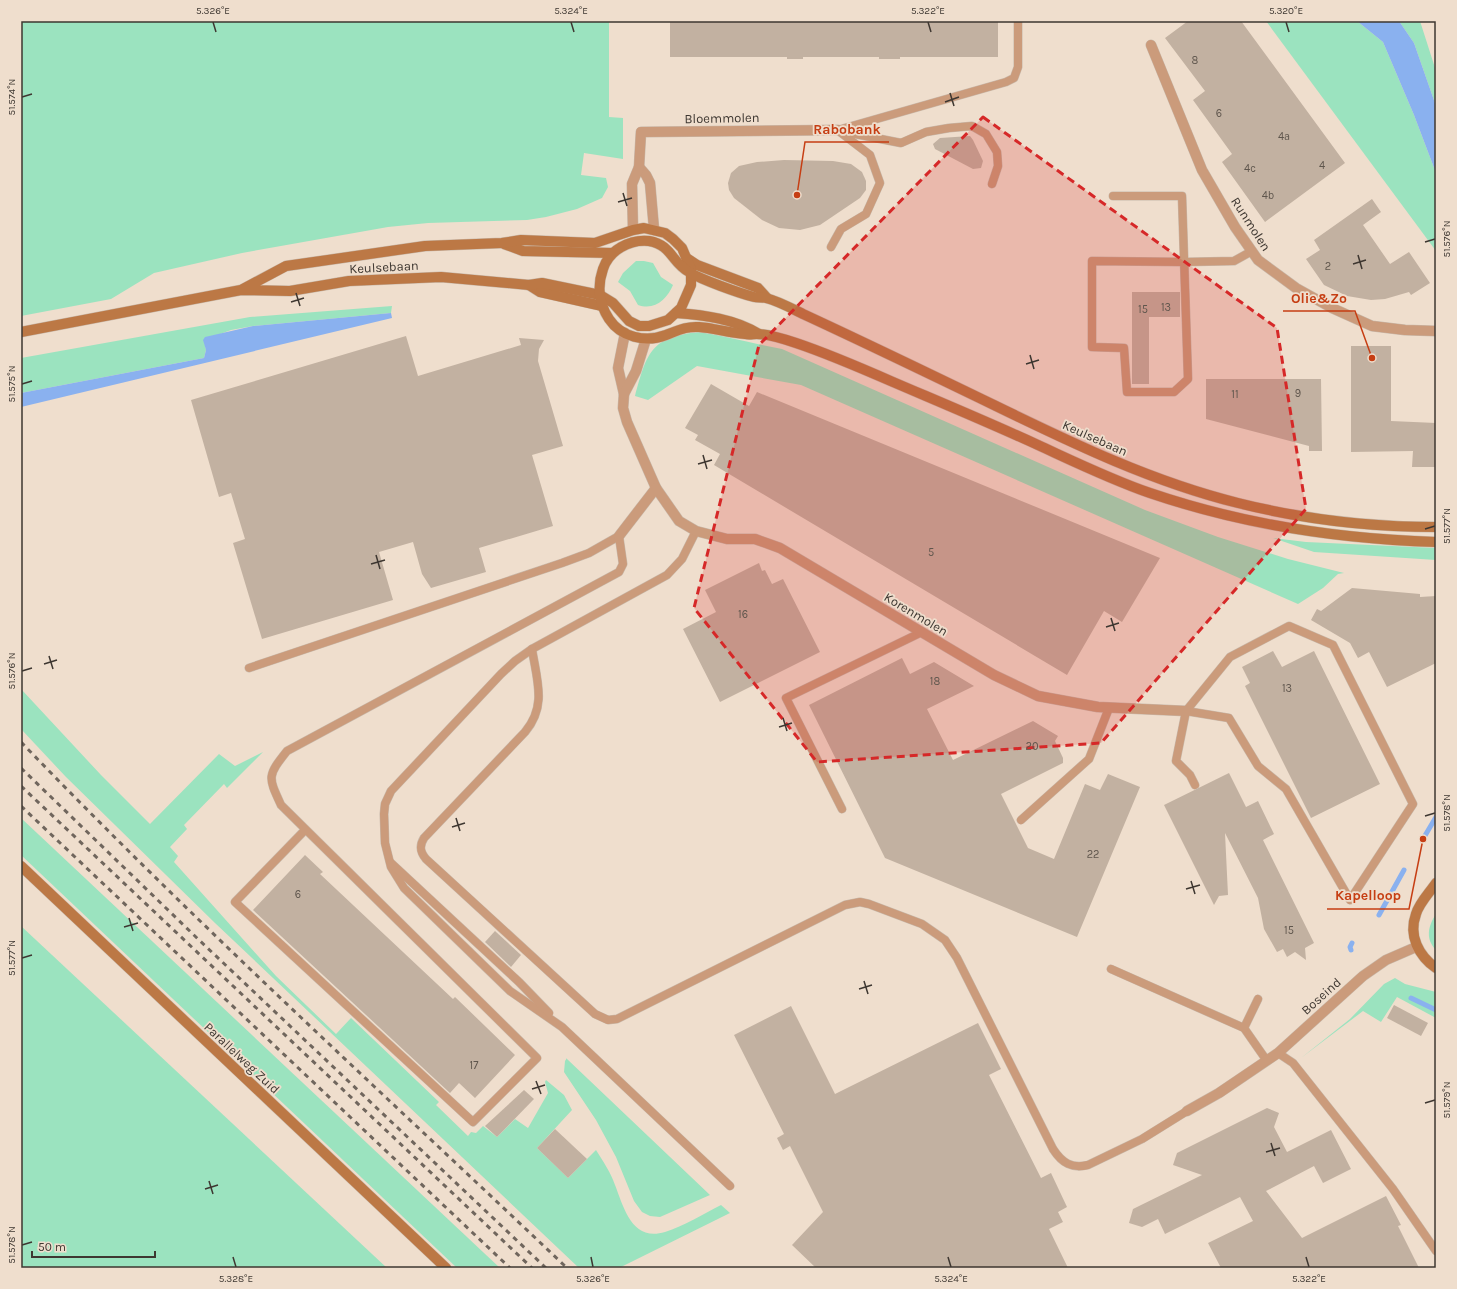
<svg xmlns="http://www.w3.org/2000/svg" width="1457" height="1289" font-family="Karla,sans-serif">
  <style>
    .green { fill: #9be3bf }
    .water { fill: #8ab1ef }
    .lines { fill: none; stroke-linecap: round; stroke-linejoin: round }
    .stream { stroke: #8ab1ef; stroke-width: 5 }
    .building { fill: #c2b1a1 }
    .lane-casing { stroke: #c8b9ab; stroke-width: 9 }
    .street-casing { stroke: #c8b9ab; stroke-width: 11 }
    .secondary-casing { stroke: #c8b9ab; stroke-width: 11 }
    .lane { stroke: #cb9b7b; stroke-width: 8 }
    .street { stroke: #cb9b7b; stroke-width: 10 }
    .secondary { stroke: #bc7845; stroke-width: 10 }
    .rail { stroke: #70665d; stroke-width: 3; stroke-dasharray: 5 5; stroke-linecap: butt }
    .marked { fill: #d62828; fill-opacity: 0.2; stroke: #d62828; stroke-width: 3; stroke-dasharray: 8 5; stroke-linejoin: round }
    .ticks { fill: none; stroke: #3e3731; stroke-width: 1.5 }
    .labels { text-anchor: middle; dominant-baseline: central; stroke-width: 3.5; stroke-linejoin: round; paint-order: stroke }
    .number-label { font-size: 11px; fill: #5f564d }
    .street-label { font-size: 13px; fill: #3e3731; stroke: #efdecd }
    .leader { fill: none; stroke: #c63e13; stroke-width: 1.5 }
    .callout-dot { fill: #c63e13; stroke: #efdecd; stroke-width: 1.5 }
    .callout-label { font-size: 14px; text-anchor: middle; font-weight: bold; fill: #c63e13; stroke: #efdecd; stroke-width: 3.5; stroke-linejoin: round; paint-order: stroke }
    .neatline { fill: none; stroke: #3e3731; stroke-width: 1.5 }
    .ticks-label { font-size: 10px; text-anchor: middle; fill: #3e3731 }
  </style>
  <rect width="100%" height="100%" fill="#efdecd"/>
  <g class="green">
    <polygon points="21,21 609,21 609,117 623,118 623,159 584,153 581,175 606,178 608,187 602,198 577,209 546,217 527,220 428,223 388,227 242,253 154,273 111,299 21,316"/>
    <polygon points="1266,21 1357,21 1383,42 1414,115 1436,173 1436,251"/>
    <polygon points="1399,21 1420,21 1436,71 1436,106 1414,43"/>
    <path d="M 636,261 L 644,261 L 653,263 L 661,277 L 673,285 C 667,299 655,311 638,305 L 630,291 L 618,282 L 623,273 Z"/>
    <polygon points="392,306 391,313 253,326 231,330 204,340 206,350 204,358 21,393 21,358 250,317"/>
    <path d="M 699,332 C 727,336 754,344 782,349 L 1145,510 L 1218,537 L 1288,559 L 1344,573 L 1338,574 L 1323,588 L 1298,604 L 801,385 L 697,366 L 648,400 L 635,396 C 647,353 650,337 699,332 Z"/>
    <polygon points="1273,538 1306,542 1436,548 1436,560 1314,552"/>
    <path d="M 21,689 L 101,775 L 150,824 L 219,754 L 235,766 L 263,752 L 227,788 L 224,784 L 184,825 L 187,829 L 170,847 L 178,856 L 174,862 L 276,976 L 336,1034 L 351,1018 L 439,1102 L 436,1105 L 468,1136 L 471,1132 L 476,1133 L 483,1126 L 497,1137 L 515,1119 L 528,1128 L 548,1093 L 545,1082 L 546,1080 L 564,1095 L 572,1110 L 537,1148 L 568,1178 L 596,1150 C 603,1161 611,1173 615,1185 C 624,1208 632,1242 665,1232 C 684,1226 703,1214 721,1205 L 730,1213 L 619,1268 L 579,1268 L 215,923 L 66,777 L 21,729 Z"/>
    <polygon points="21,818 500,1268 457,1268 21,855"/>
    <path d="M 1436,914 L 1436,950 C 1425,939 1428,926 1436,914 Z"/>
    <polygon points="21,926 387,1268 21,1268"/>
    <polygon points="1395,978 1405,984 1436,992 1436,1018 1397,997 1381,1022 1363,1011 1301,1058 1350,1019 1384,984"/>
    <polygon points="567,1058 567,1059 710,1195 660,1217 650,1216 642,1212 634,1201 616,1157 596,1120 564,1072 565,1061"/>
  </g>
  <g class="water">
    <polygon points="1357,21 1399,21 1414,43 1436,106 1436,173 1414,115 1383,42"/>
    <polygon points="391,313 392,318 21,407 21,393 204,358 206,350 203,340 205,337 253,326"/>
  </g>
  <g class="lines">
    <g class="stream">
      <polyline points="1423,839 1436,817"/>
      <polyline points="1379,915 1404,870"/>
      <polyline points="1351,950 1350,947 1352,943"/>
      <polyline points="1411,998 1436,1010"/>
    </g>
  </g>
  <g class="building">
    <polygon points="670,21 998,21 998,57 900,57 900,59 879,59 879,57 803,57 803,59 787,59 787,57 670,57"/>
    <polygon points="1188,21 1241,21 1345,163 1265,222 1222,162 1232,154 1193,100 1205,91 1165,38"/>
    <polygon points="970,136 973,140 983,161 981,168 973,169 935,149 933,144 940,138"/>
    <polygon points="784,160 833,161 851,164 862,172 866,181 866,190 860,198 820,225 800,230 779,228 762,220 734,198 729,190 728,183 731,173 739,166 757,162"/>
    <polygon points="1372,199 1381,212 1363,225 1390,264 1409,252 1430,283 1411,295 1409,292 1385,299 1371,300 1347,296 1324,285 1306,259 1320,250 1314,240"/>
    <polygon points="1132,292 1180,292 1180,317 1149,317 1149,384 1132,384"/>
    <polygon points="406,336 418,376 521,345 519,338 544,340 539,349 538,361 563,446 532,455 553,526 479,548 486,572 431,588 422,574 413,542 379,552 393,600 262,639 233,543 245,539 231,493 219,497 191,400"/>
    <polygon points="1351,346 1391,346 1391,421 1436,423 1436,467 1412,467 1413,451 1351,452"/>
    <polygon points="1206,379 1321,379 1322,451 1309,451 1309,446 1206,419"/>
    <polygon points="711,384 749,406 757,392 1160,558 1122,622 1104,611 1067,675 714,465 720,454 695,440 698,435 685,428"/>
    <polygon points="759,563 762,571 765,570 772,584 783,579 820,652 720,702 683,629 716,612 705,590"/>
    <polygon points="1352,588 1420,594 1420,597 1436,596 1436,663 1387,687 1369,652 1358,658 1350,643 1311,620 1317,609 1321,611"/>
    <polygon points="1273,651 1282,667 1314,651 1380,784 1311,818 1245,686 1250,683 1242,667"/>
    <polygon points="902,658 910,674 934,662 974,686 927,709 953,760 1033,721 1058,736 1055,741 1063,758 1063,763 1001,794 1028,848 1054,859 1085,784 1100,790 1108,774 1140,787 1077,937 885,858 809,705"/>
    <polygon points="1229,773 1246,807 1258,801 1274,834 1263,840 1314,943 1305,948 1306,960 1295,952 1287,957 1283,949 1277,952 1264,929 1258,898 1225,833 1228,895 1219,896 1214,905 1164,805"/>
    <polygon points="305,855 323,872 320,874 453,999 455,997 515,1055 475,1098 459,1083 450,1093 253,910"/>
    <polygon points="495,931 521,955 511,967 485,942"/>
    <polygon points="1394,1005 1428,1023 1421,1036 1387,1018"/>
    <polygon points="791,1006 835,1094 978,1023 1001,1069 989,1075 1041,1178 1051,1173 1067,1207 1058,1212 1063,1222 1049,1229 1068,1268 816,1268 792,1245 823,1212 790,1146 783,1150 777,1138 784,1134 734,1035"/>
    <polygon points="524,1090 534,1099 497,1137 485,1126"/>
    <polygon points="1267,1108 1279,1113 1274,1127 1287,1152 1331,1130 1351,1169 1323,1183 1314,1166 1266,1191 1302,1238 1386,1196 1401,1225 1398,1226 1419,1268 1221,1268 1208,1243 1253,1221 1240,1197 1165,1234 1158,1219 1142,1227 1129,1223 1133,1209 1202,1175 1173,1165 1177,1153"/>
    <polygon points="555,1129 587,1159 568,1178 537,1148"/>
  </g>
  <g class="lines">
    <defs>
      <g id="lane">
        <polyline points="838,130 1006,82 1014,78 1018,67 1018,21"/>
        <polyline points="840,131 901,143 926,132 949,128 972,126 986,134 997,152 998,166 992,184"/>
        <polyline points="1113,196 1182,196 1188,379 1174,392 1127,392 1124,348 1092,347 1092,261 1185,262 1234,261 1252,251"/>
        <polyline points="831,247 841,229 866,214 880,183 870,155 840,132"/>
        <polyline points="696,531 682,559 667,575 532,649 515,661 501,674 391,791 385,804 384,814 385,843 391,867 404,888 510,991 562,1027 730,1186"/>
        <path d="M 532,649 C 537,681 547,706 525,732 L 424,838 C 419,846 420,852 426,859 L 595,1014 L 608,1020 L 617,1019 L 845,905 L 860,902 L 869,904 L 922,924 L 945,940 L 957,958 L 1053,1149 C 1062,1163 1072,1169 1088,1165 L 1142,1139 L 1187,1111"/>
        <path d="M 249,668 L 562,563 L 589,553 L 619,536 L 623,564 L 619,572 L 287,751 C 267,776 268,777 281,805 L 537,1058 L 473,1122 L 235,902 L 305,830"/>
        <polyline points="1186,711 1229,718 1258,766 1286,789 1350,900 1413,804 1333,645 1289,626 1230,657 1186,711 1176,761 1190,775 1195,785"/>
        <polyline points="842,809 786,698 922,632"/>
        <polyline points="1021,820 1089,759 1109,708"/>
        <polyline points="391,863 519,982 549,1013"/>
        <polyline points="1111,969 1244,1028 1267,1061"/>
        <polyline points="1244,1028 1258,999"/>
        <polyline points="1278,1053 1293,1063 1393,1189 1436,1251"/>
      </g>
      <g id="street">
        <polyline points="1151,45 1202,170 1235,227 1258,260 1296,288 1332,308 1372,326 1405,330 1436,331"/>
        <polyline points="639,167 646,175 650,183 654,229"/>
        <polyline points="633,230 632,184 639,167 641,132 838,130"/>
        <polyline points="625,333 618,368 624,394 623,408 627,422 656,488 679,521 696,531 727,539 755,539 780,548 994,675 1038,696 1098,707 1186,711"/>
        <polyline points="624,394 636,371 646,339"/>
        <polyline points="619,536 656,488"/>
        <polyline points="1187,1111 1219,1093 1278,1053 1363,976 1386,960 1416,947"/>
      </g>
      <g id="secondary">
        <polyline points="504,244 523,251 612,253"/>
        <polyline points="688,259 697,265 758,288 767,298"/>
        <polyline points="529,285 540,292 602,306"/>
        <path d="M 676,313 C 704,315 735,319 759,334"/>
        <polyline points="21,332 241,290 290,291 349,281 441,277 529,285 542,283 600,295 613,303 629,321 639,326 649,326 668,320 681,308 691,285 691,269 682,248 673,239 665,233 644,228 633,230 595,243 521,240 502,243 425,246 286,266 241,290"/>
        <path d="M 1436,527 C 1370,527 1302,519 1238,503 C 1153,482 1074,444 996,406 C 932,375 868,344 803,314 C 791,308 778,301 766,298 C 762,297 758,298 754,297 C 739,293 702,280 689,272 C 671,262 672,245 649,241 C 630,239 609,250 603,269 C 597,286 599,304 609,319 C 621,337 645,343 666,335 C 677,331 686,326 699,327 C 714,328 729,333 745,334 C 749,335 753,334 757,334 C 769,334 784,339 796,343 C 829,354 861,368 893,382 C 942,403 990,423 1038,445 C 1075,462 1112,480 1150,493 C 1244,525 1337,539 1436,542"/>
        <polyline points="21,866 446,1268"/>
        <path d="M 1436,883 C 1430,892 1419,903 1416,914 C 1408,936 1419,956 1436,968"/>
      </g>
    </defs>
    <use href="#lane" class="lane-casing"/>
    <use href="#street" class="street-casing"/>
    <use href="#secondary" class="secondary-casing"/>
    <use href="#lane" class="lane"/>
    <use href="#street" class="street"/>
    <use href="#secondary" class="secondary"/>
    <g class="rail">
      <path d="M 21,742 C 196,924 384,1094 567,1268"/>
      <polyline points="21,768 198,939 546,1268"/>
      <polyline points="21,786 532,1268"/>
      <polyline points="21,806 510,1268"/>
    </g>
  </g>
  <path class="marked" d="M 983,117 L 1277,328 L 1306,509 L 1101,743 L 817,762 L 694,608 L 759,345 Z"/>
  <path class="ticks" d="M 213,22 L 216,32M 571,22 L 574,32M 928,22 L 931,32M 1286,22 L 1289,32M 950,93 L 954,106M 22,97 L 32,94M 945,102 L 959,97M 623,193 L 627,206M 618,202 L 632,198M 1425,242 L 1435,239M 1358,255 L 1362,269M 1353,264 L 1366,260M 296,293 L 300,306M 291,302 L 304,298M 1030,355 L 1034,369M 1026,364 L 1039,360M 22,384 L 32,381M 703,455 L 707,469M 698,464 L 712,460M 1425,529 L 1435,526M 376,555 L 380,569M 371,564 L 385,560M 1111,618 L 1115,631M 1106,627 L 1119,623M 49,656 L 53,669M 44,664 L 57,660M 22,671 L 32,668M 783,718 L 787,731M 779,727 L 792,723M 1425,816 L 1435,813M 456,818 L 460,831M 452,827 L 465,823M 1191,881 L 1195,894M 1186,889 L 1200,885M 129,918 L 133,931M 124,927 L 138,923M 22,958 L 32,955M 864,981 L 868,994M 859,989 L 872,985M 536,1081 L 541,1094M 532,1089 L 545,1085M 1425,1103 L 1435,1100M 1271,1143 L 1275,1156M 1266,1152 L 1280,1148M 209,1181 L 213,1194M 205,1189 L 218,1185M 22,1245 L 32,1242M 233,1257 L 236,1267M 591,1257 L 593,1267M 948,1257 L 951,1267M 1306,1257 L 1309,1267"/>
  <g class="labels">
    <g class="number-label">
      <text x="1195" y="60">8</text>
      <text x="1219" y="113">6</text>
      <text x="1284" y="136">4a</text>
      <text x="1322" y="165">4</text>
      <text x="1250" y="168">4c</text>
      <text x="1268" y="195">4b</text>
      <text x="1328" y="266">2</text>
      <text x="1166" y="307">13</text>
      <text x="1143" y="309">15</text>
      <text x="1298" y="393">9</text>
      <text x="1235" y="394">11</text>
      <text x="931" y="552">5</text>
      <text x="743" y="614">16</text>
      <text x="935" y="681">18</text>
      <text x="1287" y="688">13</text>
      <text x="1032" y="746">20</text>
      <text x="1093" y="854">22</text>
      <text x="298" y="894">6</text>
      <text x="1289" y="930">15</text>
      <text x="474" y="1065">17</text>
    </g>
    <g class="street-label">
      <text transform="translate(722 118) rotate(-1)">Bloemmolen</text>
      <text transform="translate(1251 224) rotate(57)">Runmolen</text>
      <text transform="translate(384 267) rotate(-3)">Keulsebaan</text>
      <text transform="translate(1095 438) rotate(24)">Keulsebaan</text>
      <text transform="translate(916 614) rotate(31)">Korenmolen</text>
      <text transform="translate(1321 996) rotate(-42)">Boseind</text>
      <text transform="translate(242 1058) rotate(43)">Parallelweg Zuid</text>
    </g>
  </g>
  <path class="leader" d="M797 195L805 142H889M1372 358L1355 311H1283M1423 839L1409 909H1327"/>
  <g class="callout-dot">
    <circle cx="797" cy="195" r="4"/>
    <circle cx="1372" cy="358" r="4"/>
    <circle cx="1423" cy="839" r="4"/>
  </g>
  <g class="callout-label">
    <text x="847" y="134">Rabobank</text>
    <text x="1319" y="303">Olie&amp;Zo</text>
    <text x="1368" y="900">Kapelloop</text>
  </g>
  <rect width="1457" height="1289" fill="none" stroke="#efdecd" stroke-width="44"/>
  <path d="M32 1251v6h123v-6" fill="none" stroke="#3e3731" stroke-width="2"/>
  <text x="38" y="1251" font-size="12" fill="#3e3731" stroke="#efdecd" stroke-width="3" paint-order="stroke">50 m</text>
  <rect x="22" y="22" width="1413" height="1245" class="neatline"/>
  <g class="ticks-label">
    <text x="213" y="14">5.326°E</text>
    <text x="571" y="14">5.324°E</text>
    <text x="928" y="14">5.322°E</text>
    <text x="1286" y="14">5.320°E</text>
    <text transform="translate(11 97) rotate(-90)" y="4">51.574°N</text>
    <text transform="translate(1446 239) rotate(-90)" y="4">51.576°N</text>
    <text transform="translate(11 384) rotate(-90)" y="4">51.575°N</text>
    <text transform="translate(1446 526) rotate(-90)" y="4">51.577°N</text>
    <text transform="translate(11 671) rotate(-90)" y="4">51.576°N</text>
    <text transform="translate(1446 813) rotate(-90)" y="4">51.578°N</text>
    <text transform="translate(11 958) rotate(-90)" y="4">51.577°N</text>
    <text transform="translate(1446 1100) rotate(-90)" y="4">51.579°N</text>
    <text transform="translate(11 1245) rotate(-90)" y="4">51.578°N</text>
    <text x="236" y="1282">5.328°E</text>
    <text x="593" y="1282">5.326°E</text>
    <text x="951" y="1282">5.324°E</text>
    <text x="1309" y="1282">5.322°E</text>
  </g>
</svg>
